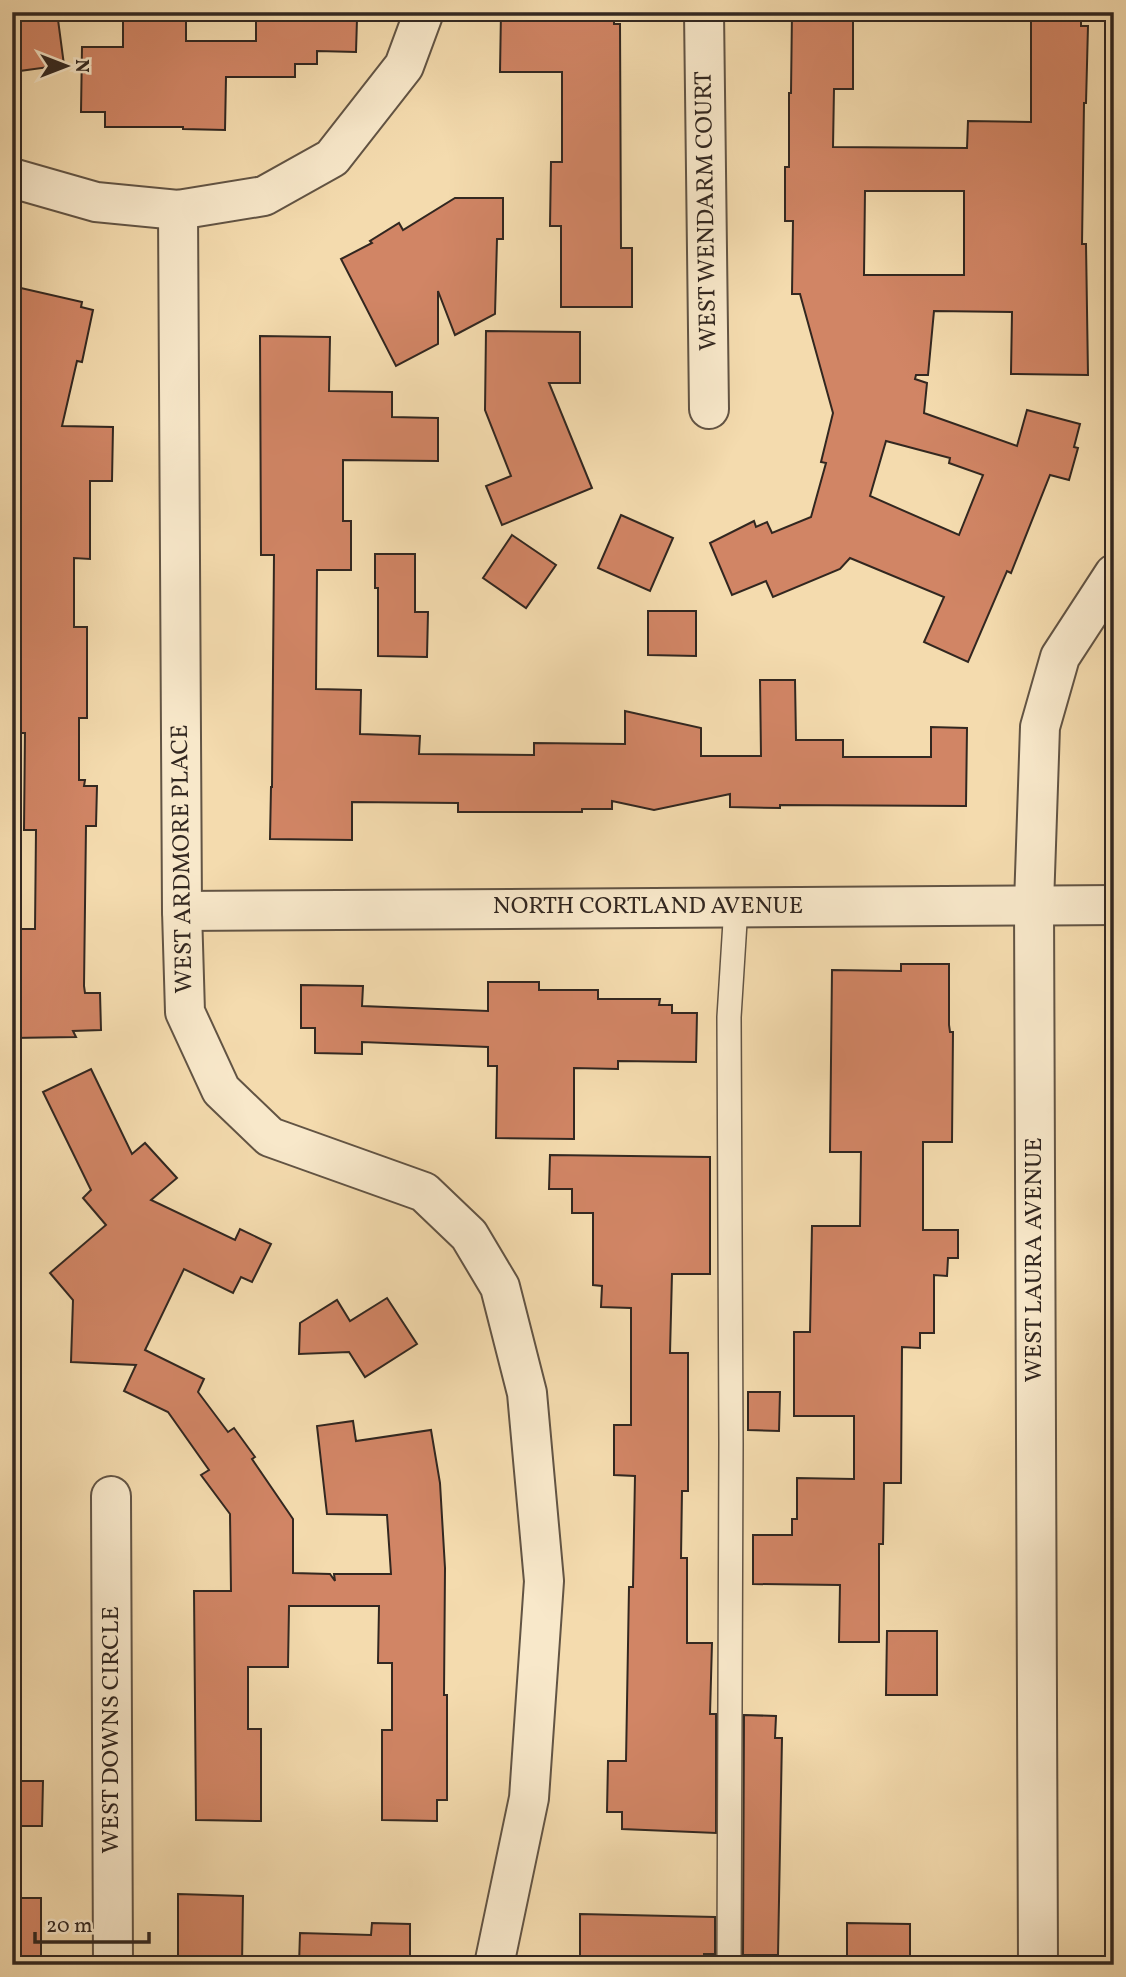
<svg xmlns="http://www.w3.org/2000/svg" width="1126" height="1977" font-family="Vollkorn,serif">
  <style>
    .building { fill: #d18565; stroke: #322720; stroke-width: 2; fill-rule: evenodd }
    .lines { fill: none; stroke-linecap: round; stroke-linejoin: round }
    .lane-casing { stroke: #625444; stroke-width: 26 }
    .street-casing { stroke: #625444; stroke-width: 42 }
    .lane { stroke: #f8e8ca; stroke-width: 23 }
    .street { stroke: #f8e8ca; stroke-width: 38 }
    .labels { text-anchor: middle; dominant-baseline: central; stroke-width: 5; stroke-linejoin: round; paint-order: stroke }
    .street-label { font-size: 24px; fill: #322720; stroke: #f8e8ca }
  </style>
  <rect width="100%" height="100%" fill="#f4dbae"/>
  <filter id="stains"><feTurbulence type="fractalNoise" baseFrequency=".00286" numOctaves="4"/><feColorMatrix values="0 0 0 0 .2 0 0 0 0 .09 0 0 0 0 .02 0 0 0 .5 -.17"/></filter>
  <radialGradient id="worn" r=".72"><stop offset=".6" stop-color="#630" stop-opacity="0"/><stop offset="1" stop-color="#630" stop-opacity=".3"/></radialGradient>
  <g class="building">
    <polygon points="12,12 57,12 64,65 12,72"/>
    <polygon points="123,12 186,12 186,41 256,41 256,17 293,17 293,12 329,12 329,18 357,19 356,52 317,51 317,64 295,64 295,77 226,77 225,130 183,129 183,127 105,127 105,112 81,112 82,47 123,47"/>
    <polygon points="501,12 614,12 614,24 620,24 621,248 632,248 632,307 561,307 561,226 550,226 551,162 562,162 562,72 500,72"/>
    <path d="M 792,12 L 853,12 L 853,89 L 834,89 L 833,147 L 967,148 L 968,121 L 1031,122 L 1031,12 L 1081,12 L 1081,26 L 1088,26 L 1086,103 L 1084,103 L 1082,244 L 1086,244 L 1088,375 L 1011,374 L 1012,312 L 934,311 L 928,375 L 916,375 L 915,379 L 927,383 L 924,413 L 1017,446 L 1027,410 L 1080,424 L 1074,447 L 1078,448 L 1069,480 L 1050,475 L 1011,573 L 1007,571 L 968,662 L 924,642 L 944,597 L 850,558 L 840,569 L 773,597 L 766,581 L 732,595 L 710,543 L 754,521 L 756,527 L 767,522 L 772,533 L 811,517 L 826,463 L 821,462 L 833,413 L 800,294 L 792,294 L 793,221 L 785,221 L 785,167 L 789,167 L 789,93 L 791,93 ZM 865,191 L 964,191 L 964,275 L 864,275 ZM 886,441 L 950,458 L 949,463 L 983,475 L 959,535 L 870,496 Z"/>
    <polygon points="455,198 503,198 503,239 497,239 495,314 455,335 438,291 438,344 396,366 341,259 372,243 370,241 399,223 403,230"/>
    <polygon points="12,286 82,302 81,307 93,310 82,362 77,361 62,426 113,427 112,481 90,481 90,559 74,558 74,627 87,627 87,718 79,718 79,780 85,780 84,786 97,786 96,826 86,826 84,986 85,993 100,993 101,1030 73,1031 76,1037 12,1038 12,929 35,929 36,830 24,830 25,733 12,733 12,609 15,609 15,534 12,534"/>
    <polygon points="486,331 580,332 580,383 549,383 592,488 502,525 486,486 511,476 485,410"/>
    <polygon points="260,336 330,337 329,391 392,392 392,417 438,418 438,461 343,460 343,521 351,521 351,570 317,570 316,689 361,690 360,734 420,736 419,754 534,755 534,743 625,744 625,711 701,728 701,756 761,756 760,680 795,680 796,740 843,740 843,757 931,757 931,727 967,728 966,806 780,805 780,808 730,807 730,794 654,810 612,801 612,809 582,809 582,812 458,812 458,803 352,802 352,840 270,839 271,787 272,787 274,555 261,555"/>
    <polygon points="621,515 673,538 650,591 598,568"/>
    <polygon points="512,535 556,565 526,608 483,578"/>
    <polygon points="375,554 415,554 415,612 428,612 427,657 378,656 378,588 375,588"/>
    <polygon points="648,611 696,611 696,656 648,655"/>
    <polygon points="901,964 949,964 949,1025 950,1032 953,1032 952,1142 923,1142 923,1230 958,1230 958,1258 948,1258 947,1276 934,1275 934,1333 920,1333 920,1348 902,1347 901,1483 884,1483 883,1544 879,1544 879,1642 839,1642 840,1585 753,1584 753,1535 792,1535 792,1519 797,1519 797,1478 854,1479 854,1416 794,1416 794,1332 810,1332 812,1226 860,1226 861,1152 830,1152 832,970 901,971"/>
    <polygon points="488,982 539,982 539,990 598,990 598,999 660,999 659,1005 672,1005 672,1013 697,1013 696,1062 618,1061 618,1069 574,1068 574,1139 496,1138 497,1066 488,1066 488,1047 362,1042 362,1054 315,1053 315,1028 301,1028 301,985 363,986 362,1006 488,1011"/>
    <polygon points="91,1069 132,1154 145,1143 177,1178 151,1200 235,1240 240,1229 271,1244 252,1282 241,1277 233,1293 184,1269 145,1350 204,1379 198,1392 228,1432 234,1428 255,1457 252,1459 293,1519 293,1573 330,1574 335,1581 334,1574 391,1574 387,1515 327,1514 317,1426 353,1421 356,1441 431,1430 440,1483 445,1568 444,1695 447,1695 447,1800 437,1800 437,1821 382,1820 382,1730 392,1730 392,1663 378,1663 379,1606 289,1606 288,1667 248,1667 248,1729 261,1729 261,1821 196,1820 194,1591 231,1591 230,1514 201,1475 209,1470 168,1412 124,1391 136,1365 71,1362 73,1300 50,1273 106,1225 83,1198 91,1190 43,1092"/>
    <polygon points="550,1155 710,1157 710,1274 672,1274 670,1353 688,1353 688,1491 682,1491 681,1558 687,1558 687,1643 712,1643 710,1714 716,1714 716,1833 622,1829 622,1812 607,1812 608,1761 626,1761 629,1587 633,1587 635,1476 614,1475 614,1425 631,1425 631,1308 601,1307 602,1286 593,1285 593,1213 572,1213 572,1189 549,1189"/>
    <polygon points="387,1298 417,1344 365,1377 349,1352 299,1354 300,1323 337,1300 350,1321"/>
    <polygon points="748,1392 780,1392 779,1431 748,1430"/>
    <polygon points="887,1631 937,1631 937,1695 886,1695"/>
    <polygon points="744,1715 776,1716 775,1738 782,1738 778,1955 743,1955"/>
    <polygon points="12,1781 43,1781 42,1826 12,1826"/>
    <polygon points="178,1894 243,1896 242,1965 178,1965"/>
    <rect x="12" y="1898" width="29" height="67"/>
    <polygon points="580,1914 715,1917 715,1954 704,1954 704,1965 580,1965"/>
    <polygon points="372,1923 410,1924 410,1965 299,1965 300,1933 371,1935"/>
    <polygon points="847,1923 910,1924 910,1965 847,1965"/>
  </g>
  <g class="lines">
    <defs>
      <polyline id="lane" points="729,1965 731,1443 729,1017 736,906"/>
      <g id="street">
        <polyline points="704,12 709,409"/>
        <polyline points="12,178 96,202 178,210 264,196 332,158 404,66 424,12"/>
        <polyline points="178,210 182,911 185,1012 221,1090 270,1137 424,1192 469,1235 500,1287 527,1393 544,1581 529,1798 494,1965"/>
        <polyline points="182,911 1114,905"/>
        <polyline points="111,1496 113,1965"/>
        <polyline points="1038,1965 1034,904 1040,727 1060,657 1114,574"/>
      </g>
    </defs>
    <use href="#lane" class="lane-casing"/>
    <use href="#street" class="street-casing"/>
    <use href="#lane" class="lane"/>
    <use href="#street" class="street"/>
  </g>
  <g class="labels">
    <g class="street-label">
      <text transform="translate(707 211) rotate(-91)">WEST WENDARM COURT</text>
      <text transform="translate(183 859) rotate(-91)">WEST ARDMORE PLACE</text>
      <text x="648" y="907">NORTH CORTLAND AVENUE</text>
      <text transform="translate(1035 1260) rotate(-90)">WEST LAURA AVENUE</text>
      <text transform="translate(112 1730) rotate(-90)">WEST DOWNS CIRCLE</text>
    </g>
  </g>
  <rect width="1126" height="1977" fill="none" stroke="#f4dbae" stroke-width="42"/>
  <rect x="14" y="14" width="1098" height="1949" fill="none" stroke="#322720" stroke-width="3.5"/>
  <rect x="21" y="21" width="1084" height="1935" fill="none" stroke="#322720" stroke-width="2"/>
  <g transform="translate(66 66) rotate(90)" stroke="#f8e8ca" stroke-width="5" paint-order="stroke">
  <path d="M0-5L12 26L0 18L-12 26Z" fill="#322720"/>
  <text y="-10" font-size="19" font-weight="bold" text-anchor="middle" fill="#322720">N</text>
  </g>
  <path d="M35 1932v10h114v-10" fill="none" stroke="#322720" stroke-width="3.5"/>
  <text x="46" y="1932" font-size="21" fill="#322720" stroke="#f8e8ca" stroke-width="5" paint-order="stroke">20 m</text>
  <rect width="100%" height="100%" filter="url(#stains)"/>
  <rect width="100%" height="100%" fill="url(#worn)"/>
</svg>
